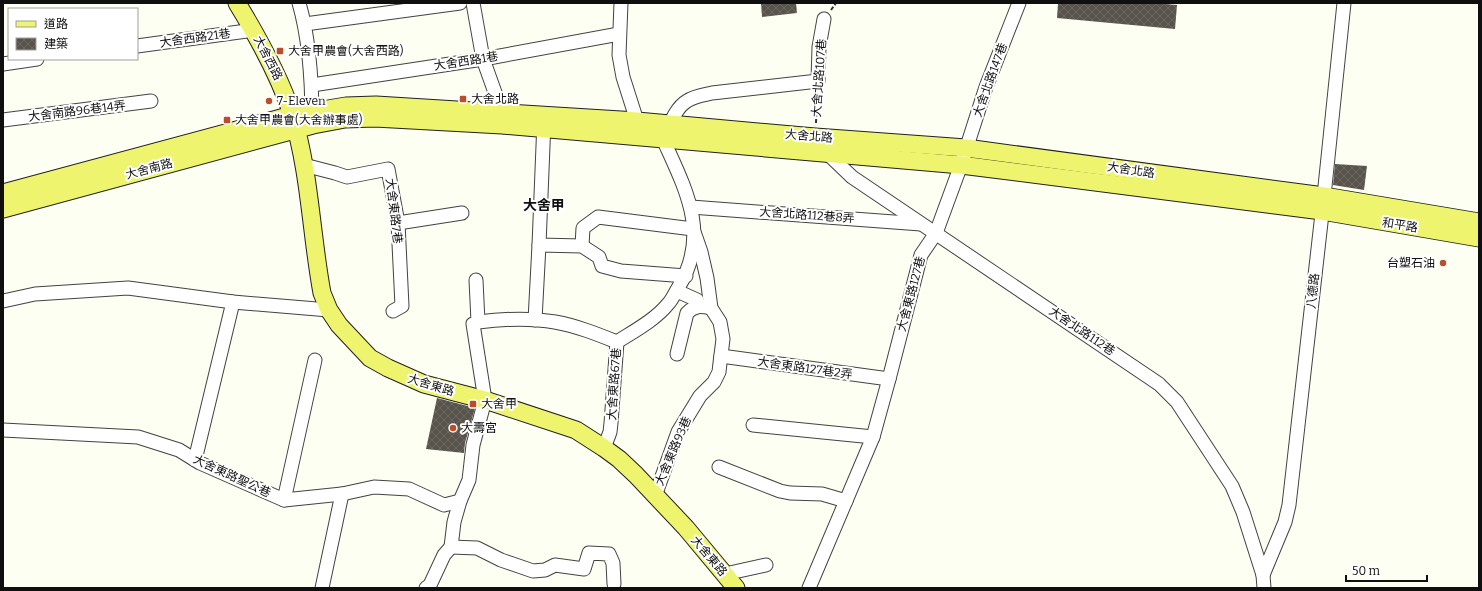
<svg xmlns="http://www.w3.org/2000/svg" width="1482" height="591" font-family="Bitter,'Noto Sans TC',serif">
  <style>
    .building { fill: url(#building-cross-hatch) }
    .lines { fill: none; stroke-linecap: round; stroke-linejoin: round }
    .minor-casing { stroke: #424242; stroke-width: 15 }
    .major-casing { stroke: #202020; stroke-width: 19 }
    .path { stroke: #313131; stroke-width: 2; stroke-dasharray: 4 2; stroke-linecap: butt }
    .minor { stroke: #fff; stroke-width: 13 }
    .major { stroke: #eef46d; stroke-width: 17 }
    .poi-dot { fill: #bb4d2b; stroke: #fff; stroke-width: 1.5 }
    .labels { text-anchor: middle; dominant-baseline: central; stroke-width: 4; stroke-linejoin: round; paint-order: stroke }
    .street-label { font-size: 12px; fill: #0f0f0f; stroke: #fff }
    .poi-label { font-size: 12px; fill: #0f0f0f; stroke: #fff; text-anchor: start }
    .quarter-label { font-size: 14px; font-weight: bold; fill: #0f0f0f; stroke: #fff }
  </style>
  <defs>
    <pattern id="building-cross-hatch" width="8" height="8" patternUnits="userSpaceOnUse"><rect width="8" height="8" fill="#58544c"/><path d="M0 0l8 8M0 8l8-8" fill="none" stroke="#6b6861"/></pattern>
  </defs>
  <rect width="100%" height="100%" fill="#fdfff2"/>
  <g class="building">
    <polygon points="761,3 796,3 797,13 762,17"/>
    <polygon points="1058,3 1154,3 1177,5 1175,29 1057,18"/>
    <polygon points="1335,164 1367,166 1364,190 1333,185"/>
    <polygon points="437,398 475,408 465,443 464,453 426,449"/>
  </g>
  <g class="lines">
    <defs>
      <g id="minor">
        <path d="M 299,3 C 310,41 312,81 312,120"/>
        <polyline points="473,3 483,59 502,112 502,121"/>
        <polyline points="621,3 619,55 623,77 637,121 637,128"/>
        <polyline points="305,24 460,3"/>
        <polyline points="137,46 254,30"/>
        <polyline points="3,64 37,59"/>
        <polyline points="312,85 483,59 619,34"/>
        <polyline points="3,120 151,101"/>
        <polyline points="544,121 539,245 582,246 599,257 602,266 621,271 686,276"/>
        <polyline points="828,150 827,153 852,177 1159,384 1177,402 1232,486 1243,512 1263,575 1264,588"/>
        <polyline points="304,165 335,173 347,177 388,169 398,223 402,306 393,311"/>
        <polyline points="691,207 921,224"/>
        <polyline points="398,223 462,213"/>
        <polyline points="582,246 583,228 598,217 693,229 701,252 707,278 711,308 720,322 723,339 720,363 719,372 714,382 700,396 678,432 655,496"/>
        <polyline points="677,291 697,300 699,306"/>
        <polyline points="3,301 35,294 128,288 233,302 329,310"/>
        <polyline points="535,320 539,245"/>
        <path d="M 478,322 C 502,319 532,318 555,322 C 577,326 597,334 617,342"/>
        <path d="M 617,342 C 634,331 655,320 668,304 C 672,300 675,293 678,288 C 711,235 686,190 663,139 C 669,127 675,108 687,101 C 694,96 703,95 712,93 L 818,81 L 819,47 L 824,19"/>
        <path d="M 677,354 L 687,313 C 695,305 701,306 711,308"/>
        <polyline points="721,356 889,379"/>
        <polyline points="753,425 873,437"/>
        <polyline points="3,430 138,437 179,450 200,463 284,500 342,494 374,487 409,489 444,505 460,501"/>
        <polyline points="604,448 610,432 611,423 617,342"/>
        <polyline points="195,460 233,302"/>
        <polyline points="719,467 780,491 790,493 822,494 846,501"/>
        <polyline points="284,500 315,360"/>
        <polyline points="451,547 454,522 460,501 469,480 473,445 485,400 473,324 478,322 476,280"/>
        <polyline points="451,547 477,548 501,560 533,571 545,570 555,565 584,569 589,553 609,554 613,563 614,584"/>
        <polyline points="725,574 766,565"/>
        <polyline points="1263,575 1285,522 1289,505 1324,196 1344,3"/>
        <polyline points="322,588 342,494"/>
        <polyline points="426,588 430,585 444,555 451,547"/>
        <polyline points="809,588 873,437 889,379 921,255 936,233 961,165 986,87 1019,3"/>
      </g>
      <g id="major">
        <path d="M 237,3 C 259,39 279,75 292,114 C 310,172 311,234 322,293 L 329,310 L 339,325 L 370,358 L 388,368 L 424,384 L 485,400 L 576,430 L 604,448 L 619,459 L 636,475 L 686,528 L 736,588"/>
        <polyline points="3,193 292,115 346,106 376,105 637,121 815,137 966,148 1324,196 1479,222"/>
        <polyline points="3,209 313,125 345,119 375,118 502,125 961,165 1322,211 1479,238"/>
      </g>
    </defs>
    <use href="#minor" class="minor-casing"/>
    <use href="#major" class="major-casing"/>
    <g class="path">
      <polyline points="831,10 836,3"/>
      <polyline points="816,123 817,92"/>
    </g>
    <use href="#minor" class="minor"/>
    <use href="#major" class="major"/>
  </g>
  <g class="poi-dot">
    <rect x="276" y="47" width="8" height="8" rx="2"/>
    <rect x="459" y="95" width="8" height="8" rx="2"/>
    <circle cx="269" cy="101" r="4"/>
    <rect x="223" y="116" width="8" height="8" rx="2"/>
    <circle cx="1443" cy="263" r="4"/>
    <rect x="469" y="400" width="8" height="8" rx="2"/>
    <circle cx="453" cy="428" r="4"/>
  </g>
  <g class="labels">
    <g class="street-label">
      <text transform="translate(195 38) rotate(-8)">大舍西路21巷</text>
      <text transform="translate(268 58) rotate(63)">大舍西路</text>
      <text transform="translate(466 61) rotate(-9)">大舍西路1巷</text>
      <text transform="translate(819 78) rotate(-86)">大舍北路107巷</text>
      <text transform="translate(990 80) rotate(-70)">大舍北路147巷</text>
      <text transform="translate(77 111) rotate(-7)">大舍南路96巷14弄</text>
      <text transform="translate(809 136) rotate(5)">大舍北路</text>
      <text transform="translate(149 169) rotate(-15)">大舍南路</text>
      <text transform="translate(1131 170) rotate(8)">大舍北路</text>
      <text transform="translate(394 211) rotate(83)">大舍東路7巷</text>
      <text transform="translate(807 215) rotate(4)">大舍北路112巷8弄</text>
      <text transform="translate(1400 225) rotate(9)">和平路</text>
      <text transform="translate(1313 291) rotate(-84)">八德路</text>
      <text transform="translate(911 294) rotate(-75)">大舍東路127巷</text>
      <text transform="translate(1082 331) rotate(34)">大舍北路112巷</text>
      <text transform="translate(805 368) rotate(8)">大舍東路127巷2弄</text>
      <text transform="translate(614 384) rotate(-86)">大舍東路67巷</text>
      <text transform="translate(431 385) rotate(17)">大舍東路</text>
      <text transform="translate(673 451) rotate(-67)">大舍東路93巷</text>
      <text transform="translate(232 476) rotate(25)">大舍東路聖公巷</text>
      <text transform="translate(709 556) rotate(50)">大舍東路</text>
    </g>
    <g class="poi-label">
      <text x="288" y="51">大舍甲農會(大舍西路)</text>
      <text x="471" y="99">大舍北路</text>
      <text x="277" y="101">7-Eleven</text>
      <text x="235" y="120">大舍甲農會(大舍辦事處)</text>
      <text x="1435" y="263" text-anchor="end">台塑石油</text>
      <text x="481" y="404">大舍甲</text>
      <text x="461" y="428">大壽宮</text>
    </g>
    <g class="quarter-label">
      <text x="544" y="205">大舍甲</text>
    </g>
  </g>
  <rect width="1482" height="591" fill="none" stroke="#0f0f0f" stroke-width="8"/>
  <rect x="8" y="8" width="130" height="52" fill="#ffffff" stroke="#9f9f9f"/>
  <rect x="16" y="21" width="20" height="6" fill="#eef46d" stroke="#9f9f9f"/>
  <text x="44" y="28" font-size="12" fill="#0f0f0f">道路</text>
  <rect x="16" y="38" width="20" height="12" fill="url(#building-cross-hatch)" stroke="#9f9f9f"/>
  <text x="44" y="48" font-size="12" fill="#0f0f0f">建築</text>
  <path d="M1346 575v6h81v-6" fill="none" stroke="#0f0f0f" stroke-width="2"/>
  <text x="1352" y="575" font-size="12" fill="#0f0f0f" stroke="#ffffff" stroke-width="3" paint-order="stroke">50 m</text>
</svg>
